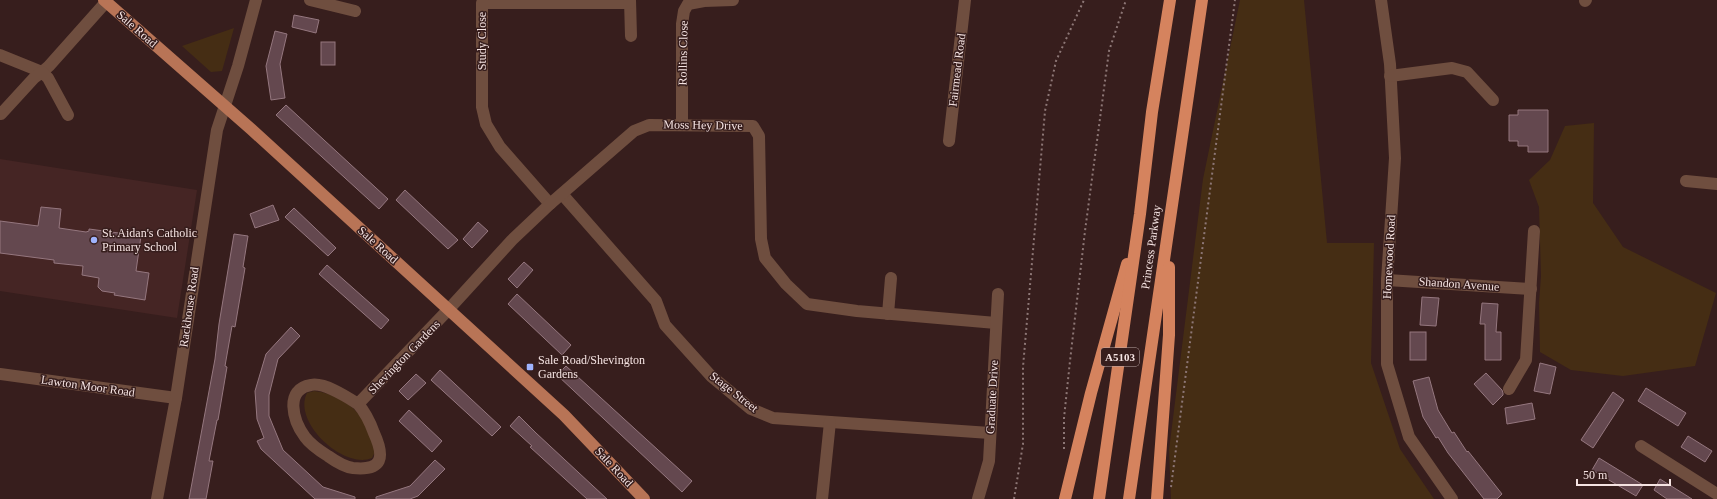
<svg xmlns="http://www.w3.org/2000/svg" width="1717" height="499" font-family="'Times New Roman',serif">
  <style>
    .built { fill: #452524 }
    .green { fill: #452d14 }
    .building { fill: #64484f; stroke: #95777f }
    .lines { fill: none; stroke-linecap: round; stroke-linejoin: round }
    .path { stroke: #8d7776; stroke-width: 2; stroke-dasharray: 2 3; stroke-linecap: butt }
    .minor { stroke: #6f4e3f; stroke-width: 12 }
    .major { stroke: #b87456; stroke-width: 12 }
    .highway { stroke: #d5835e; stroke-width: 12 }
    .poi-dot { fill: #9fb3fd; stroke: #371e1d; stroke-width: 1.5 }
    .labels { text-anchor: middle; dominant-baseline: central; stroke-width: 3; stroke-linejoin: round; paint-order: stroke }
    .shield { fill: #371e1d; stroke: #bca8a7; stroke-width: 1 }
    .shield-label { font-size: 11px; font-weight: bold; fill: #f5e3e2 }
    .street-label { font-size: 12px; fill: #f5e3e2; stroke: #371e1d }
    .poi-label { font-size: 12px; fill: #f5e3e2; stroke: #371e1d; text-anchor: start }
  </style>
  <rect width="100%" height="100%" fill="#371e1d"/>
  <polygon class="built" points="0,159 197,190 177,318 0,291"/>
  <g class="green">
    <polygon points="1240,0 1304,0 1327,243 1374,243 1371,363 1400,449 1434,499 1171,499 1169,450 1203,179"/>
    <polygon points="234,28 222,71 211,72 182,46"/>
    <polygon points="1594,123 1593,203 1623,247 1716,293 1695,366 1623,376 1571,370 1540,352 1539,303 1541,276 1539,207 1529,180 1550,160 1565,126"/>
    <path d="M 314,391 C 333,393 352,403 363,420 C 369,429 372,442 375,452 L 372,458 C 344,470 292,422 307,393 Z"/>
  </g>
  <g class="building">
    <polygon points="294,15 319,20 316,33 292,27"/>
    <polygon points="275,31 287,34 280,64 285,98 271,100 266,66"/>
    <rect x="321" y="42" width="14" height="23"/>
    <polygon points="286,105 388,199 379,209 276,115"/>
    <polygon points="1518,110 1548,110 1548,152 1528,152 1528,146 1518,146 1518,141 1509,141 1509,115 1518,115"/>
    <polygon points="405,190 458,240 448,249 396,200"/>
    <polygon points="273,205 279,220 255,228 250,214"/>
    <polygon points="41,207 61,209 59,228 86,232 89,231 89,229 141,236 136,271 149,273 145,300 114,295 115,293 102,291 98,287 99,278 82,275 83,266 54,263 54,260 0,253 0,221 38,226"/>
    <polygon points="294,208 336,248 328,256 285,217"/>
    <polygon points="478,222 488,231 472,248 463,239"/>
    <polygon points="234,234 248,236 243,267 245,268 235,327 232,326 225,366 227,367 218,420 217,420 209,461 213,461 206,499 189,499 215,359 219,324"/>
    <polygon points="524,262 533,270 517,288 508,279"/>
    <polygon points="327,265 389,320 381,329 319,274"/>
    <polygon points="517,294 571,345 562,355 508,304"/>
    <polygon points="1422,297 1439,298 1436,326 1420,325"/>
    <polygon points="1482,303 1498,304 1496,332 1501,332 1501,360 1485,360 1485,324 1480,324"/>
    <polygon points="291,327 300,336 278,359 269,395 269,416 283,450 323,487 355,497 355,499 315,499 261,449 257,441 264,438 257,419 255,391 266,354"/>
    <rect x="1410" y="332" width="16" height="28"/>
    <polygon points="1540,363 1556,367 1550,394 1534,391"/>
    <polygon points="566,366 692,481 682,492 557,375"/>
    <polygon points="440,370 501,427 492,436 431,380"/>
    <polygon points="1486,373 1502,390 1503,393 1503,395 1493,405 1474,384"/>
    <polygon points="416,374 426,383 408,400 399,391"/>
    <polygon points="1429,377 1438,410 1452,433 1454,432 1467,452 1468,451 1502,494 1497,499 1484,499 1448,453 1438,437 1436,438 1423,417 1413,381"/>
    <polygon points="1646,388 1686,413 1678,426 1638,401"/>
    <polygon points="1613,392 1624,400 1593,448 1581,440"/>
    <polygon points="1532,403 1535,419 1507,424 1505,408"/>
    <polygon points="409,410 442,441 432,452 399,421"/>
    <polygon points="519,416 536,433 607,499 587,499 530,447 532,446 510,426"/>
    <polygon points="1688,436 1712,451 1705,462 1681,447"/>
    <polygon points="1599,458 1643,485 1636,496 1592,470"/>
    <polygon points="435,460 445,469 418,496 410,499 376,499 376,497 410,486"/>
    <polygon points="1660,479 1692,499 1667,499 1654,490"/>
  </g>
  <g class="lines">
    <g class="path">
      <polyline points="1064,449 1064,418 1070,361 1085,231 1109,51 1126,0"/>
      <polyline points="1171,487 1235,0"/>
      <polyline points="1014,499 1023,444 1023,367 1045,111 1056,61 1084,0"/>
    </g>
    <g class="minor">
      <polyline points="310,0 355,11"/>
      <polyline points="630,0 631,36"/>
      <polyline points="1381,0 1390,64 1395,158 1387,280 1387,364 1409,437 1452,499"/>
      <polyline points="1585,1 1586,0"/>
      <polyline points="0,55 42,72 49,66 106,2"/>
      <polyline points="1390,76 1452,68 1467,72 1493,100"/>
      <polyline points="1,114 34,78 42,72 48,78 68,115"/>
      <polyline points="682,125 682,24 684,11 688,4 704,1 733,0"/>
      <polyline points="949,141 965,0"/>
      <polyline points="1686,181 1717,184"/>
      <polyline points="562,194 656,301 665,325 711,376 751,409 773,418 990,433"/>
      <polyline points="550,204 500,147 486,124 482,107 482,3 630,3"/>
      <polyline points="1387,280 1531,289"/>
      <polyline points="888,314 891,278"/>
      <polyline points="0,374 176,398"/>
      <polyline points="1509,389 1526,360 1534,231"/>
      <path d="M 358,404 C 366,413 370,422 374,433 C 385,457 383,471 353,468 C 345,467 335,461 328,456 C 320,451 310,444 305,437 C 293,421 284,389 311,385 C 324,382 347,397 358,404 L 449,309 L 512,240 L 550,204 L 634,131 L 649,125 L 753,126 L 759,136 L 761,239 L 765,258 L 786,284 L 807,304 L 857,311 L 996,323"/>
      <polyline points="1641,446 1717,494"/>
      <polyline points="157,499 176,398 217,130 238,66 256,0"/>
      <polyline points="822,499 830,422"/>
      <polyline points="978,499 989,461 998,294"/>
    </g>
    <polyline class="major" points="104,0 251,129 564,415 644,499"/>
    <g class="highway">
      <polyline points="1065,499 1091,393 1127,264"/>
      <polyline points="1099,499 1140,214 1152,112 1170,0"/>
      <polyline points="1129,499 1202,0"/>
      <polyline points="1157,499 1169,335 1169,267"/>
    </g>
  </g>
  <g class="poi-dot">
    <circle cx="94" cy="240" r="4"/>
    <rect x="526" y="363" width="8" height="8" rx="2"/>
  </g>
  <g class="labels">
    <rect class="shield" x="1101" y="348" width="38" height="18" rx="3"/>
    <g class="shield-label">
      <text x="1120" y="357">A5103</text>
    </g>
    <g class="street-label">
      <text transform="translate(137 29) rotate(41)">Sale Road</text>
      <text transform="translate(482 41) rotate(-90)">Study Close</text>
      <text transform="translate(683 53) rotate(-89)">Rollins Close</text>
      <text transform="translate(957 70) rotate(-83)">Fairmead Road</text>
      <text transform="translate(703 125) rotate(1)">Moss Hey Drive</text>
      <text transform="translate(378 245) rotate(42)">Sale Road</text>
      <text transform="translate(1151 247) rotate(-82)">Princess Parkway</text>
      <text transform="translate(1389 257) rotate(-87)">Homewood Road</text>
      <text transform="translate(1459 284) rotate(4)">Shandon Avenue</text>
      <text transform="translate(189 307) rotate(-82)">Rackhouse Road</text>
      <text transform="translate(404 357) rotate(-46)">Shevington Gardens</text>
      <text transform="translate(88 386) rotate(8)">Lawton Moor Road</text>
      <text transform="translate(734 392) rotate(38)">Stage Street</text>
      <text transform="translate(992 397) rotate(-87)">Graduate Drive</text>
      <text transform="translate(614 467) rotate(47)">Sale Road</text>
    </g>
    <g class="poi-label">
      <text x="102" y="233">St. Aidan's Catholic<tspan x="102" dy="14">Primary School</tspan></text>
      <text x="538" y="360">Sale Road/Shevington<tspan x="538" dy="14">Gardens</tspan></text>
    </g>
  </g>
  <path d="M1577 479v6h93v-6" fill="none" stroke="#f5e3e2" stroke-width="2"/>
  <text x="1583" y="479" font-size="12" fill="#f5e3e2" stroke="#371e1d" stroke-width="3" paint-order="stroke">50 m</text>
</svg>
